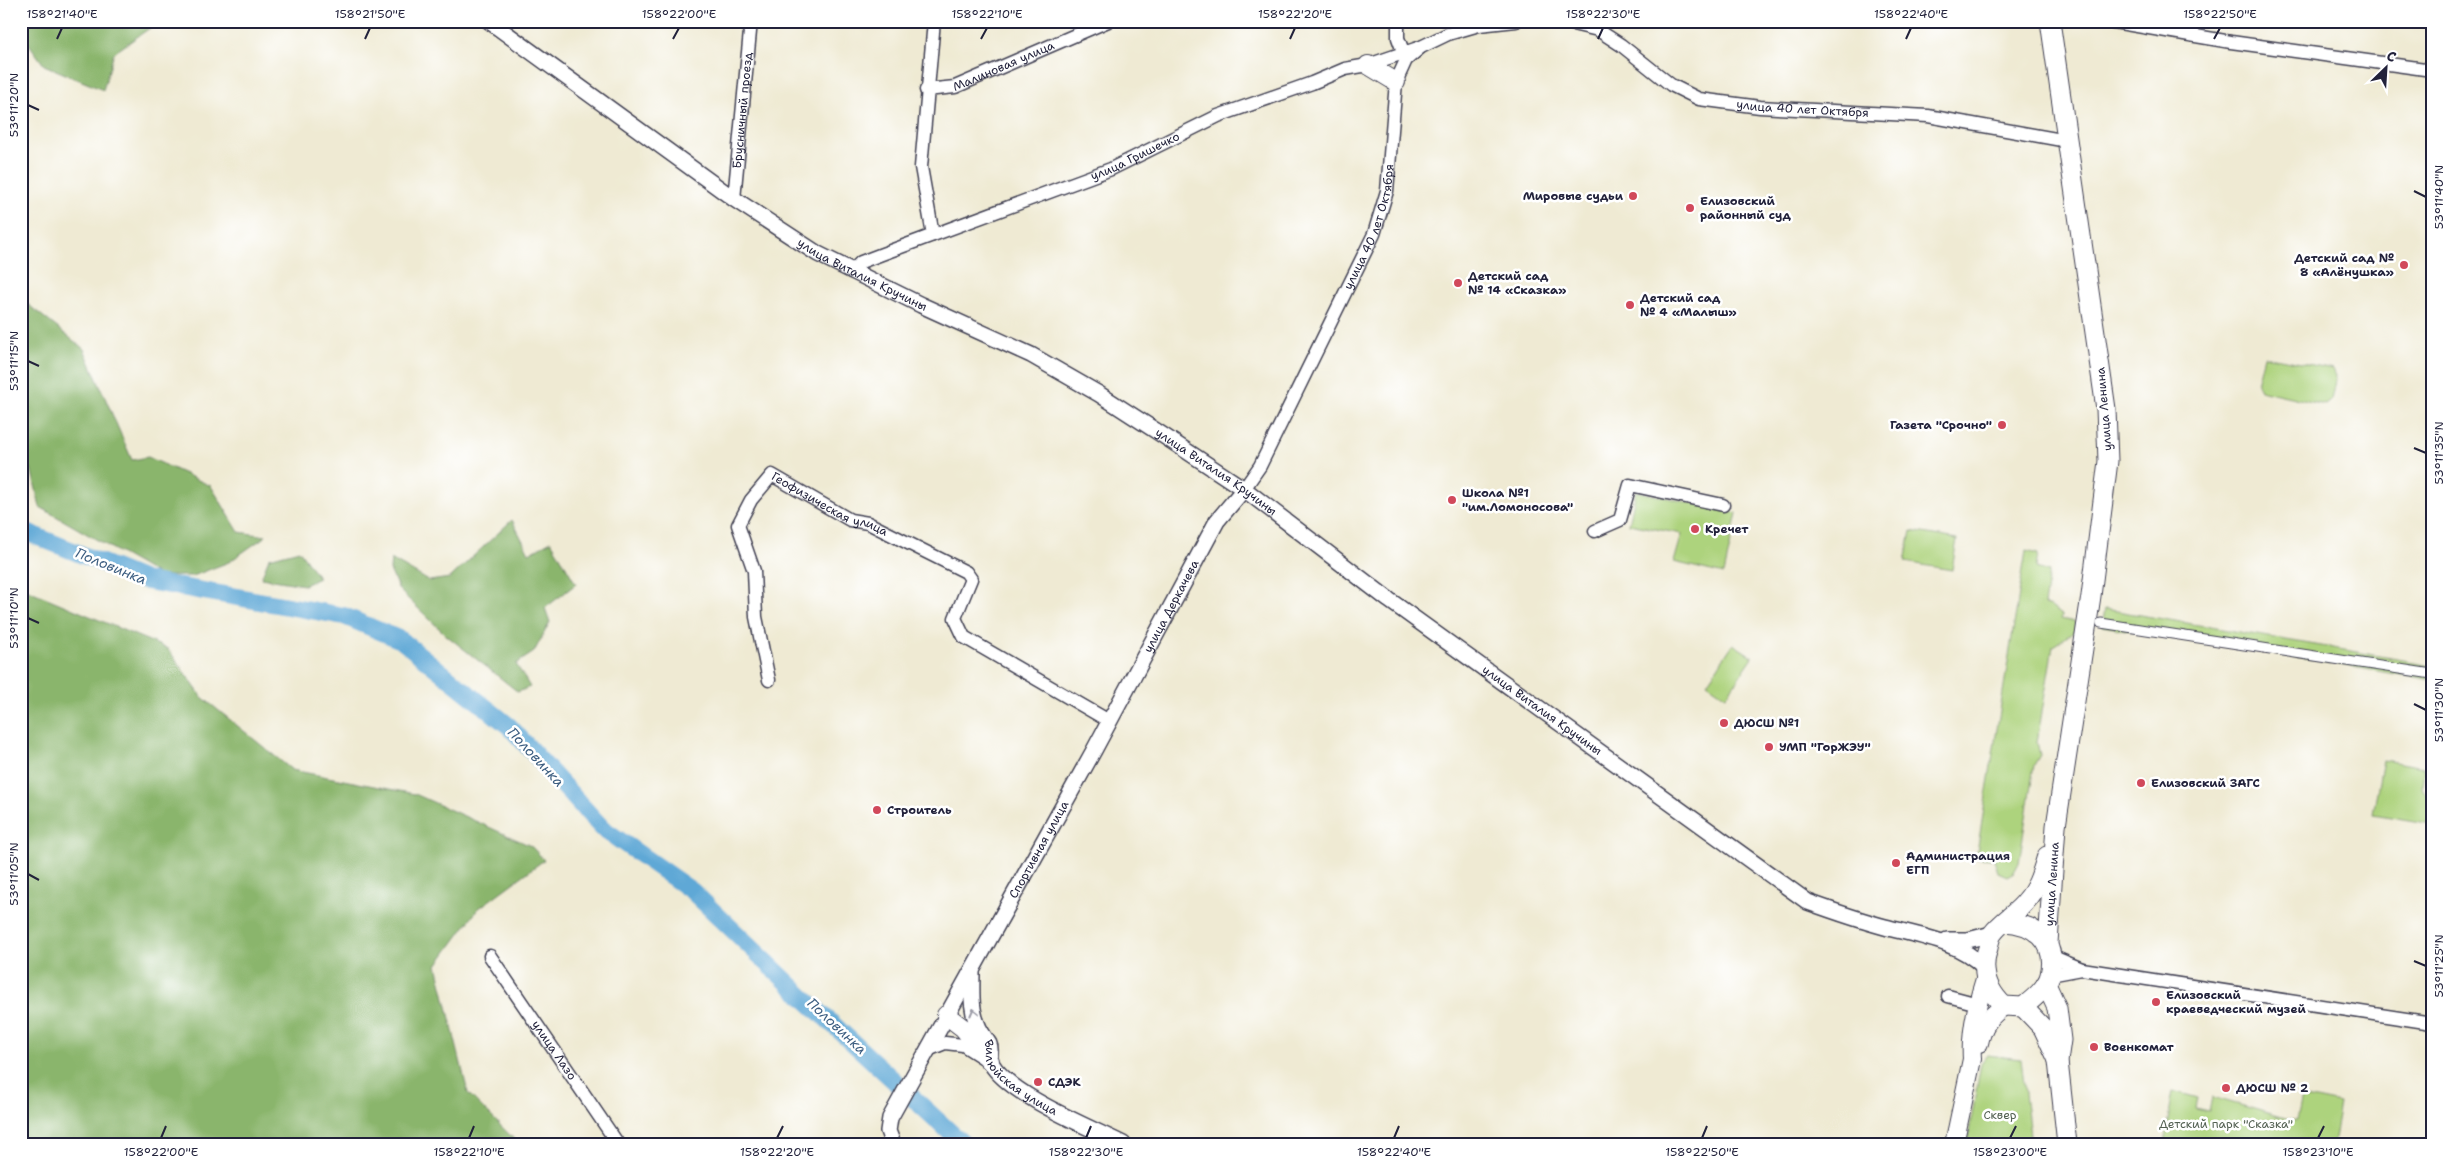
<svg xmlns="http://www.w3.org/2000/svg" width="2453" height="1165" font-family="'Shantell Sans',sans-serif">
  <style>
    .green { fill: #add37d; stroke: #687a5c }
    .forest { fill: #8ab56c; stroke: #566c54 }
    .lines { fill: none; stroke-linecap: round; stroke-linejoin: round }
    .river { stroke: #5ea8d6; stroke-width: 18 }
    .pedestrian-casing { stroke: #414052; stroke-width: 11 }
    .minor-casing { stroke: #414052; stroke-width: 15 }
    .tertiary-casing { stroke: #414052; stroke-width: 18 }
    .secondary-casing { stroke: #414052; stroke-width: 20 }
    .primary-casing { stroke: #414052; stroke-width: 21 }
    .pedestrian { stroke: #fff; stroke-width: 9 }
    .minor { stroke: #fff; stroke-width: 12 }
    .tertiary { stroke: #fff; stroke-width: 15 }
    .secondary { stroke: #fff; stroke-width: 18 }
    .primary { stroke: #fff; stroke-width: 19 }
    .oneway { stroke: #9c9ca7 }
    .ticks { fill: none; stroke: #22223b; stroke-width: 2 }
    .poi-dot { fill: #d1495b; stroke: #fff; stroke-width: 2 }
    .labels { text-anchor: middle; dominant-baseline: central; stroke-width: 5; stroke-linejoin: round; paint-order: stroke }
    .street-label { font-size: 12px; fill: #22223b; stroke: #fff }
    .poi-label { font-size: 12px; font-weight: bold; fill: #22223b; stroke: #fff; text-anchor: start }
    .park-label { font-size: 12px; fill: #536052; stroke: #fff }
    .water-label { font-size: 14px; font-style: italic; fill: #3d5e81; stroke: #fff }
    .neatline { fill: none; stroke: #22223b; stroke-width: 2 }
    .ticks-label { font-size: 12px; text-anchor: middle; fill: #22223b }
  </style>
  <rect width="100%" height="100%" fill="#fff"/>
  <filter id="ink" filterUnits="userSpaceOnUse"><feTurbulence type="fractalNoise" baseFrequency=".02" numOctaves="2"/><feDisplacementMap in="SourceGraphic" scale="10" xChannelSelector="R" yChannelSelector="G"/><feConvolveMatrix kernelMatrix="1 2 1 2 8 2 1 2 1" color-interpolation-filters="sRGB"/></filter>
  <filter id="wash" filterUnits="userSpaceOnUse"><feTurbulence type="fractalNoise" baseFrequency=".0096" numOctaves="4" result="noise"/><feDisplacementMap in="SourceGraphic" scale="20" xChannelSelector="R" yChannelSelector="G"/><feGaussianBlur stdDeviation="1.12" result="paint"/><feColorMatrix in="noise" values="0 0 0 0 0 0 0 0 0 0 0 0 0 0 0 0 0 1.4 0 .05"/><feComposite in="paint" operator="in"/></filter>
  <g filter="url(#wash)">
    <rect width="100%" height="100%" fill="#efead3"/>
    <g class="green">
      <polygon points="2264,356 2333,369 2336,376 2331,400 2325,405 2260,390 2257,384"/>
      <polygon points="1636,491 1737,513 1724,574 1674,562 1682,534 1629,524"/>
      <polygon points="1911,531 1957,539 1952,570 1905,562"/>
      <polygon points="2026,551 2038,554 2036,568 2049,572 2044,605 2051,607 2062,615 2061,619 2075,622 2074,632 2053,646 2037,742 2040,755 2034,765 2019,863 2014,872 2007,876 1998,872 1994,859 1976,858"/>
      <polygon points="2105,609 2432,665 2432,680 2102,626"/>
      <polygon points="1733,644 1753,657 1726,696 1707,683"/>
      <polygon points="2383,760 2424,767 2422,789 2432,803 2432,824 2373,814"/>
      <polygon points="1987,1055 2021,1059 2031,1144 1967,1144 1981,1063"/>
      <polygon points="2173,1091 2198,1098 2196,1109 2209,1112 2212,1097 2296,1121 2301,1096 2340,1104 2333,1144 2164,1144"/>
    </g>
    <g class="forest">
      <polygon points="21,21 160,21 114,53 103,90 44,65 21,33"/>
      <polygon points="21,299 84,349 132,460 148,457 211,486 239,532 266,536 229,562 193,576 160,576 40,507 31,468 21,468"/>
      <polygon points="512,520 529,553 551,541 576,584 545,608 550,622 534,652 516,664 530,687 518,692 446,635 399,590 390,570 391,559 429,581 450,578"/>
      <polygon points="299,550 319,578 304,585 261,578 269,558"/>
      <polygon points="21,587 168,649 202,697 292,770 415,794 531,846 544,860 478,909 437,965 468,1093 519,1144 21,1144"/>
    </g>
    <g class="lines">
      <polyline class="river" points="21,530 147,581 344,616 401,640 509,726 602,828 692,891 802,996 963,1144"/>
    </g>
  </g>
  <g filter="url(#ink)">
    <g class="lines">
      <defs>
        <polyline id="pedestrian" points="2101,623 2432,674"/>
        <g id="minor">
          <polyline points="1398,21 1398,38 1404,54"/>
          <path id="s1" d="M 1560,21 L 1598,30 L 1621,45 L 1671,85 L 1699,99 L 1760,107 L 1928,116 L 2067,141"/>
          <polyline points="2108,21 2231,42 2432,70"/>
          <path id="s2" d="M 926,90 L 955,87 L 1108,21"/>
          <path id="s3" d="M 734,199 L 751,21"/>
          <polyline points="933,235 921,167 934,21"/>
          <path id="s4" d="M 851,272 L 861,262 L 882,254 L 1111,169 L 1218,116 L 1312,83 L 1345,69 L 1368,65 L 1421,47"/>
          <path id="s5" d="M 1244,489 L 1260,466 L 1374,234 L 1387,191 L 1396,82 L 1406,60 L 1421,47 L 1448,34 L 1479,25 L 1516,21"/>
          <polyline points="1595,531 1620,520 1630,485 1723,505"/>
          <path id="s6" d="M 769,680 L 756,617 L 754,571 L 738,525 L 751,500 L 772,475 L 850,520 L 868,523 L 966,572 L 971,579 L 955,618 L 964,637 L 1109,721"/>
          <path id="s7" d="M 490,956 L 618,1144"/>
          <polyline points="2051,956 2082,969 2432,1023"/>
          <polyline points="2050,975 2082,969"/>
          <polyline points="1948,996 1978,1004"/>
          <polyline points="928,1050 945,1043 963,1045 985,1059"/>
        </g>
        <g id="tertiary">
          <path id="s8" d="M 489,21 L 734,199 L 818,254 L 921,305 L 1031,355 L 1099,394 L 1164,436 L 1244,489 L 1389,600 L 1808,902 C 1833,911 1859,920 1885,927 C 1919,936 1958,941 1984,967"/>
          <polyline points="1947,940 1968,940 1992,934"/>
          <path id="s9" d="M 972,972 C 972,991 970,1010 979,1028 C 982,1034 986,1039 989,1044 C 992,1050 988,1057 991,1063 C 1009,1095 1089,1127 1123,1144"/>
          <path id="s10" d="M 893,1144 L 888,1131 L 890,1118 L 1093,752 L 1217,521 L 1244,489"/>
        </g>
        <g id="secondary">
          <polyline points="1368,65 1396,82"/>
          <polyline points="946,1015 963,1028 990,1061"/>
          <path d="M 1979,1043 C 1983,1025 1989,1017 2004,1006"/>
          <path d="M 1954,1144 L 1972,1059 C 1970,1032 1977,1004 1985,979"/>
        </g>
        <g id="primary">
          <path d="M 2004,922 C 2034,923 2058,942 2050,975 C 2047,988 2033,999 2023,1007 L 2004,1006 C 1987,990 1980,971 1988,948 C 1989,943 1990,937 1993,933 C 2002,921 2017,913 2026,901 C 2038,888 2042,872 2047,856"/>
          <path id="s11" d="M 2048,943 L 2056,826 L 2091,596 L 2108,461 L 2106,409 L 2050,21"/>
          <polyline points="2046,984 2057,1008 2061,1040 2058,1061 2067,1144"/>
          <polyline points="2023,1007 2043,1028 2058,1060"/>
        </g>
      </defs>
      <use href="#pedestrian" class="pedestrian-casing"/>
      <use href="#minor" class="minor-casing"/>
      <use href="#tertiary" class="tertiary-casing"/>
      <use href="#secondary" class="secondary-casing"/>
      <use href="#primary" class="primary-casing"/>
      <use href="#pedestrian" class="pedestrian"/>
      <use href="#minor" class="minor"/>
      <use href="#tertiary" class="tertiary"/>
      <use href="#secondary" class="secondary"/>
      <use href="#primary" class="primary"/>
    </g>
    <defs><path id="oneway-chevron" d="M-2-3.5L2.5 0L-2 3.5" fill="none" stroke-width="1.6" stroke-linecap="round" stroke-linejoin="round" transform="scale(1.25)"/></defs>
    <use class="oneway" href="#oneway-chevron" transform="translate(974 1012) rotate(-104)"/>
  </g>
  <path class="ticks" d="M 57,39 L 62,28M 365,39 L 370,28M 673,39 L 679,28M 981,39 L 987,28M 1290,39 L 1295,28M 1598,39 L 1603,28M 1906,39 L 1911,28M 2214,39 L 2220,28M 28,105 L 39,110M 2414,191 L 2426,197M 28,361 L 39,366M 2414,448 L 2426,453M 28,618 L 39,623M 2414,704 L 2426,710M 28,874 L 39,880M 2414,961 L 2426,966M 161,1138 L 166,1126M 469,1138 L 474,1126M 777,1138 L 783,1126M 1086,1138 L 1091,1126M 1394,1138 L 1399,1126M 1702,1138 L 1707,1126M 2010,1138 L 2016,1126M 2318,1138 L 2324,1126"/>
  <g class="poi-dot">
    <circle cx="1633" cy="196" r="5"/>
    <circle cx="1690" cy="208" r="5"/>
    <circle cx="2404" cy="265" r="5"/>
    <circle cx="1458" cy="283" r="5"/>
    <circle cx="1630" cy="305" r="5"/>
    <circle cx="2002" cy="425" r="5"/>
    <circle cx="1452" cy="500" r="5"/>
    <circle cx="1695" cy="529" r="5"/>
    <circle cx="1724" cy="723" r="5"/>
    <circle cx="1769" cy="747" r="5"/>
    <circle cx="2141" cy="783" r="5"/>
    <circle cx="877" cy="810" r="5"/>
    <circle cx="1896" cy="863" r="5"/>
    <circle cx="2156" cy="1002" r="5"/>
    <circle cx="2094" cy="1047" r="5"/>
    <circle cx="1038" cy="1082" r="5"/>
    <circle cx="2226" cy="1088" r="5"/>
  </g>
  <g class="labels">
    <g class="street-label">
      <text stroke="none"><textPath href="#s2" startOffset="82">Малиновая улица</textPath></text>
      <text stroke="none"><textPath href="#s1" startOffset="266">улица 40 лет Октября</textPath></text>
      <text stroke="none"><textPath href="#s3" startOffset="89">Брусничный проезд</textPath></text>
      <text stroke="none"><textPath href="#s4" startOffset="308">улица Гришечко</textPath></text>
      <text stroke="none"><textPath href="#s5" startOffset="292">улица 40 лет Октября</textPath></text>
      <text stroke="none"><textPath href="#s8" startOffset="452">улица Виталия Кручины</textPath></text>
      <text transform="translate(2104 409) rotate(-95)">улица Ленина</text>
      <text stroke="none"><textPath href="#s8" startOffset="858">улица Виталия Кручины</textPath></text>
      <text stroke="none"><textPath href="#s6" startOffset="285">Геофизическая улица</textPath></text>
      <text stroke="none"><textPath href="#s10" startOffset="611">улица Деркачева</textPath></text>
      <text stroke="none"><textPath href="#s8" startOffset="1262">улица Виталия Кручины</textPath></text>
      <text stroke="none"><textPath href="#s10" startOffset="334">Спортивная улица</textPath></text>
      <text stroke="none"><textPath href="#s11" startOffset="59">улица Ленина</textPath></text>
      <text stroke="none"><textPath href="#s7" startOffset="114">улица Лазо</textPath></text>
      <text stroke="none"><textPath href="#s9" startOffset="125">Вилюйская улица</textPath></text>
    </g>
    <g class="poi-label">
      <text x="1623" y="196" text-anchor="end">Мировые судьи</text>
      <text x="1700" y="201">Елизовский<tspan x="1700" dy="14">районный суд</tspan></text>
      <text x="2394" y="258" text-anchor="end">Детский сад №<tspan x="2394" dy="14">8 «Алёнушка»</tspan></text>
      <text x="1468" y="276">Детский сад<tspan x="1468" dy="14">№ 14 «Сказка»</tspan></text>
      <text x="1640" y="298">Детский сад<tspan x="1640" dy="14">№ 4 «Малыш»</tspan></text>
      <text x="1992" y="425" text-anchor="end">Газета "Срочно"</text>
      <text x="1462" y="493">Школа №1<tspan x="1462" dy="14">"им.Ломоносова"</tspan></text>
      <text x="1705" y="529">Кречет</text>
      <text x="1734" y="723">ДЮСШ №1</text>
      <text x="1779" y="747">УМП "ГорЖЭУ"</text>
      <text x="2151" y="783">Елизовский ЗАГС</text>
      <text x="887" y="810">Строитель</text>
      <text x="1906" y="856">Администрация<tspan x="1906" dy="14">ЕГП</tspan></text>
      <text x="2166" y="995">Елизовский<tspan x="2166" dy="14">краеведческий музей</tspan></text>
      <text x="2104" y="1047">Военкомат</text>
      <text x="1048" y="1082">СДЭК</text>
      <text x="2236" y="1088">ДЮСШ № 2</text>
    </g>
    <g class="park-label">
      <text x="2000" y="1115">Сквер</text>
      <text x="2226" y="1124">Детский парк "Сказка"</text>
    </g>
    <g class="water-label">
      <text transform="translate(111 566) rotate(22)">Половинка</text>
      <text transform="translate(536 757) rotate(47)">Половинка</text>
      <text transform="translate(837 1026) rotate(43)">Половинка</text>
    </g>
  </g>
  <rect width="2453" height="1165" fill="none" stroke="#fff" stroke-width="55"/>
  <g transform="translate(2386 68) rotate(25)" stroke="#ffffff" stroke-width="4" paint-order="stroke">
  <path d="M0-4L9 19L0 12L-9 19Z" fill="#22223b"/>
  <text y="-8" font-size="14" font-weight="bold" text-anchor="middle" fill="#22223b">С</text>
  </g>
  <rect x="28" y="28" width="2398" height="1110" class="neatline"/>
  <g class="ticks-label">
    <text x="62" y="18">158°21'40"E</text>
    <text x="370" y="18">158°21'50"E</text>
    <text x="679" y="18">158°22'00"E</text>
    <text x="987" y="18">158°22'10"E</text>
    <text x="1295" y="18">158°22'20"E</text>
    <text x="1603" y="18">158°22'30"E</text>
    <text x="1911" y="18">158°22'40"E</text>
    <text x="2220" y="18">158°22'50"E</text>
    <text transform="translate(14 105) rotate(-90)" y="4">53°11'20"N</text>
    <text transform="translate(2439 197) rotate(-90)" y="4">53°11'40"N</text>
    <text transform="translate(14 361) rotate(-90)" y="4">53°11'15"N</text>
    <text transform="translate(2439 453) rotate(-90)" y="4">53°11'35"N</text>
    <text transform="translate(14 618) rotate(-90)" y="4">53°11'10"N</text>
    <text transform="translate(2439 710) rotate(-90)" y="4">53°11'30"N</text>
    <text transform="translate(14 874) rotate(-90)" y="4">53°11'05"N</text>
    <text transform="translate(2439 966) rotate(-90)" y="4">53°11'25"N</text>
    <text x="161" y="1156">158°22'00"E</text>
    <text x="469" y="1156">158°22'10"E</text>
    <text x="777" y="1156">158°22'20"E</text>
    <text x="1086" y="1156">158°22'30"E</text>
    <text x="1394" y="1156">158°22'40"E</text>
    <text x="1702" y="1156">158°22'50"E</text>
    <text x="2010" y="1156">158°23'00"E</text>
    <text x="2318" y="1156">158°23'10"E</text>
  </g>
</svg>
